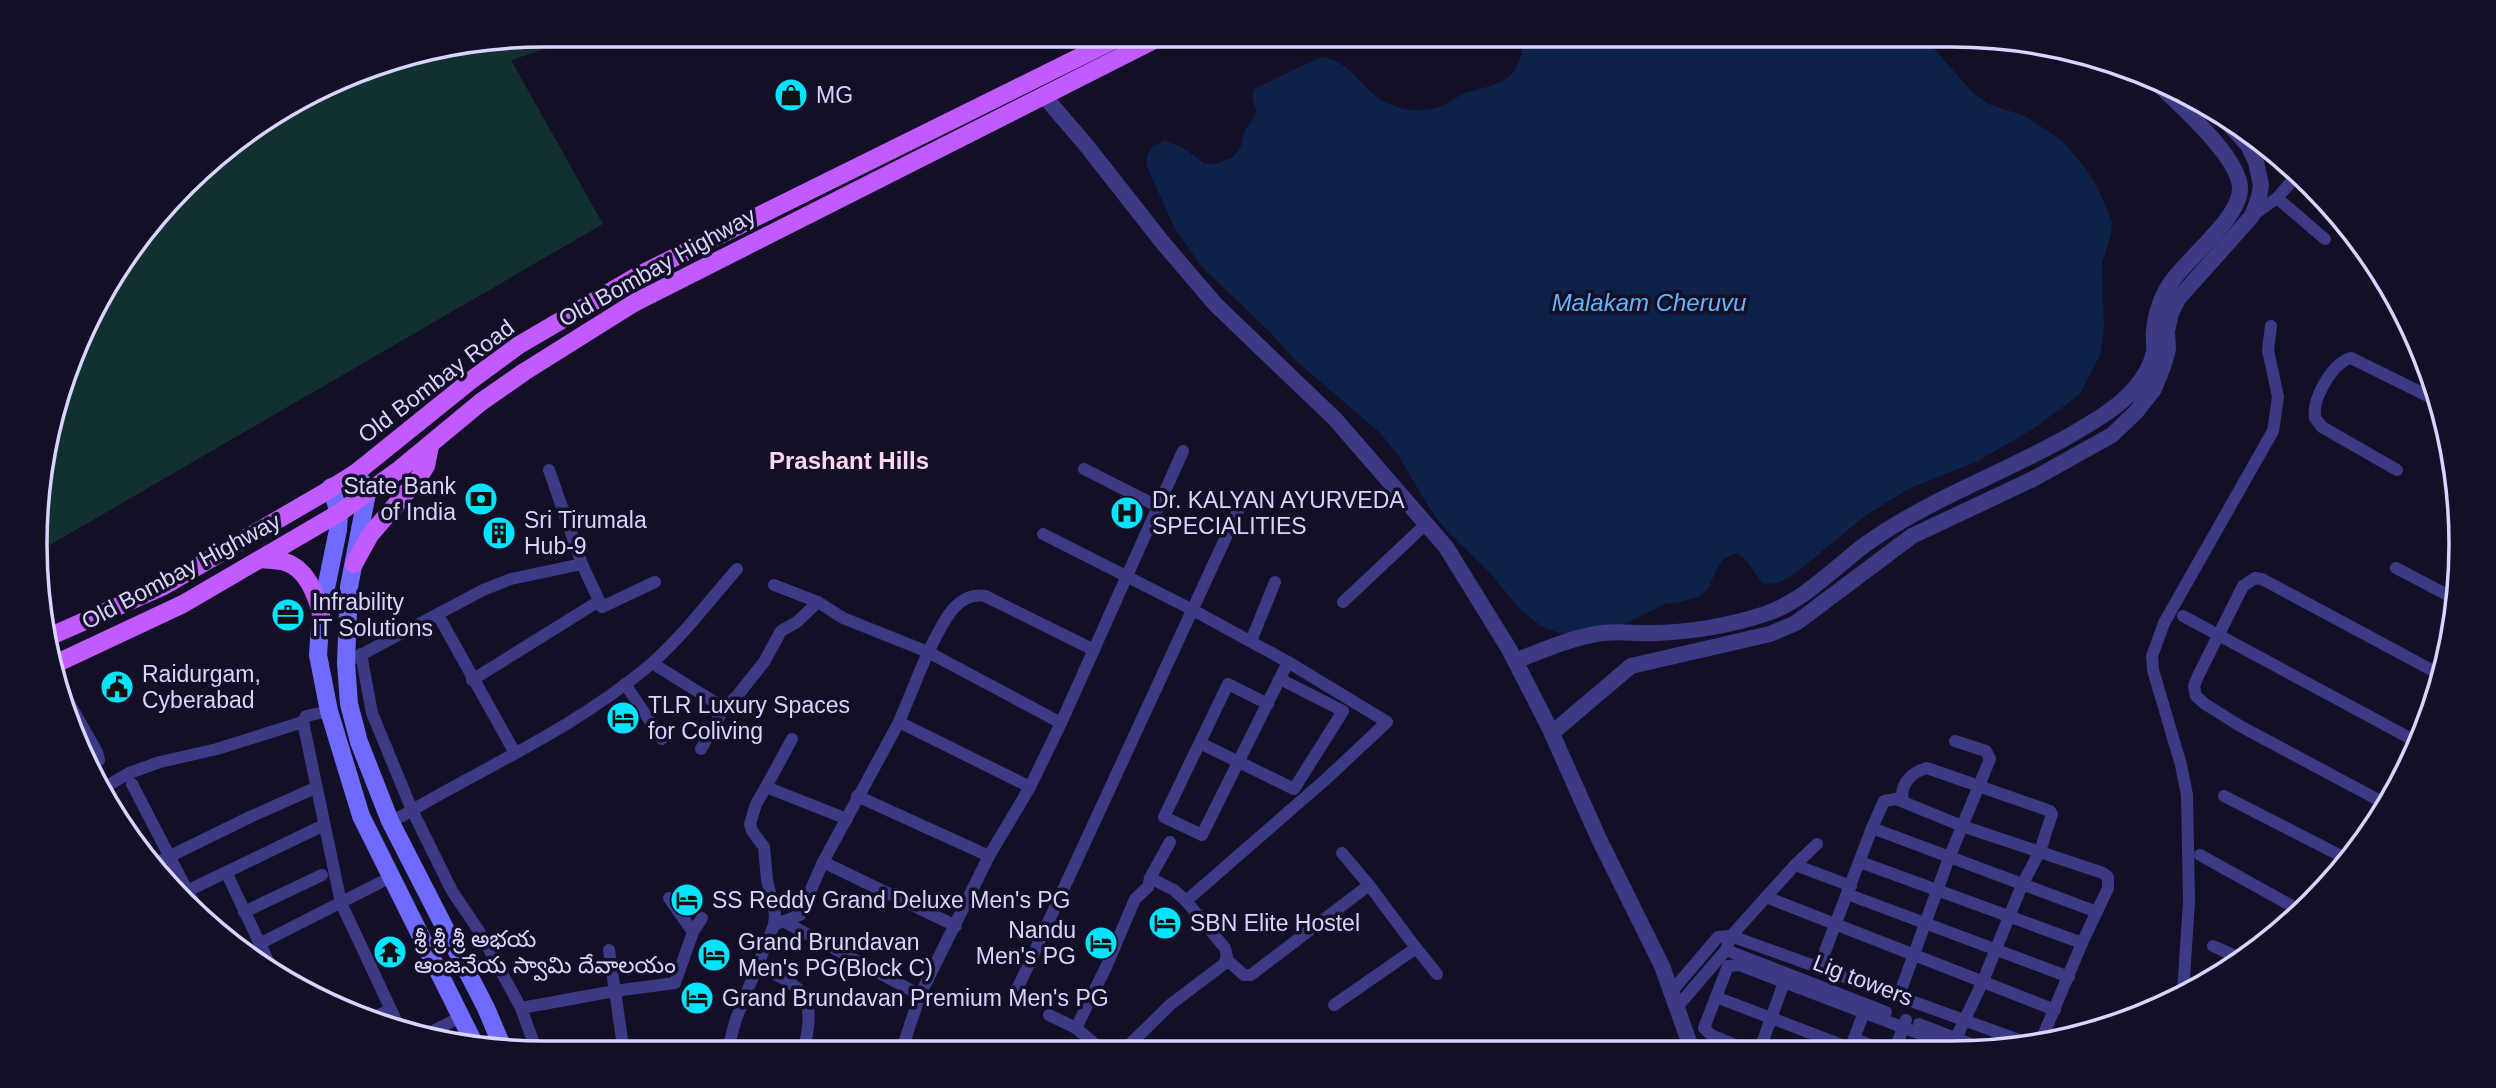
<svg xmlns="http://www.w3.org/2000/svg" width="2496" height="1088" font-family="Arial,'Noto Sans Telugu',sans-serif">
  <style>
    .green { fill: #12302f }
    .water { fill: #0c2248 }
    .lines { fill: none; stroke-linecap: round; stroke-linejoin: round }
    .minor { stroke: #3d3a85; stroke-width: 12 }
    .tertiary { stroke: #3d3a85; stroke-width: 16 }
    .secondary { stroke: #6f6bff; stroke-width: 18 }
    .primary { stroke: #c25bff; stroke-width: 18 }
    .labels { text-anchor: middle; dominant-baseline: central; stroke-width: 7; stroke-linejoin: round; paint-order: stroke }
    .poi-label { font-size: 23px; fill: #d9d4ff; stroke: #130f26; text-anchor: start }
    .street-label { font-size: 23px; fill: #d9d4ff; stroke: #130f26 }
    .water-label { font-size: 24px; font-style: italic; fill: #62b6ff; stroke: #130f26 }
    .neighbourhood-label { font-size: 24px; font-weight: bold; fill: #ffd6f0; stroke: #130f26 }
    .rim { fill: none; stroke: #d9d4ff; stroke-width: 3.5 }
  </style>
  <rect width="100%" height="100%" fill="#130f26"/>
  <polygon class="green" points="544,35 587,35 511,60 603,224 36,553 45,445 103,290 209,161 290,103 380,62"/>
  <path class="water" d="M 1524,35 L 1922,35 L 1972,92 L 1988,104 L 2025,116 L 2061,140 L 2083,165 L 2098,188 L 2112,222 L 2111,234 L 2102,263 L 2104,327 L 2101,353 L 2080,394 L 2036,427 L 1978,461 L 1908,489 L 1865,516 L 1798,571 L 1779,583 L 1764,584 C 1753,575 1750,559 1736,553 L 1725,558 L 1717,568 L 1708,589 L 1700,596 L 1681,602 L 1665,604 L 1616,628 L 1580,636 L 1556,632 L 1541,626 L 1522,611 L 1488,571 L 1450,534 L 1432,512 L 1396,452 L 1381,434 L 1293,358 L 1272,334 L 1201,266 L 1174,227 L 1146,164 C 1147,150 1153,145 1165,140 L 1185,149 L 1205,164 L 1215,164 L 1233,157 L 1241,146 L 1244,132 L 1257,113 L 1252,97 L 1254,89 L 1321,57 C 1350,59 1361,90 1385,102 C 1403,111 1424,114 1443,105 C 1451,102 1458,95 1466,93 C 1481,88 1498,86 1511,75 C 1520,66 1524,47 1524,35 Z"/>
  <g class="lines">
    <g class="minor">
      <polyline points="2277,198 2299,173"/>
      <polyline points="2252,216 2277,198 2325,239"/>
      <polyline points="1084,469 1159,507"/>
      <polyline points="2447,469 2452,461"/>
      <polyline points="549,470 582,564 602,607 655,582"/>
      <path d="M 2397,470 L 2322,427 L 2315,418 C 2312,399 2332,363 2351,358 L 2440,402"/>
      <polyline points="1043,534 1193,610 1288,662 1387,722 1325,780 1186,901"/>
      <polyline points="2396,568 2457,600"/>
      <polyline points="1343,602 1427,523"/>
      <polyline points="438,615 515,753"/>
      <polyline points="2183,616 2417,742"/>
      <polyline points="1251,641 1275,582"/>
      <polyline points="361,654 372,713 412,810 452,891 479,931 521,1008 537,1052"/>
      <polyline points="355,658 483,590 511,579 582,564"/>
      <polyline points="652,663 724,708 737,696 764,662 781,631 797,622 818,602"/>
      <polyline points="472,680 599,601"/>
      <polyline points="625,684 662,739"/>
      <polyline points="64,694 97,752 99,760 92,768"/>
      <polyline points="1268,704 1228,684 1164,817 1202,835 1288,662"/>
      <polyline points="329,711 306,716 303,722 341,903 400,1029"/>
      <polyline points="899,722 1030,787"/>
      <path d="M 1061,723 L 928,652 C 941,629 954,590 985,596 L 1094,650"/>
      <polyline points="1200,743 1294,789 1343,711 1280,679"/>
      <polyline points="701,749 724,708"/>
      <polyline points="132,784 201,917"/>
      <polyline points="766,787 792,739"/>
      <polyline points="100,790 129,773 160,762 217,749 303,722"/>
      <polyline points="857,796 989,856"/>
      <polyline points="2224,796 2347,859"/>
      <path d="M 1903,801 C 1899,784 1912,772 1927,768 L 2050,811 L 2052,814 L 2040,851 L 2022,885 L 1983,981 L 1951,1049"/>
      <polyline points="2386,804 2240,726 2205,704 2196,696 2194,686 2198,676 2243,586 2255,578 2262,579 2441,675"/>
      <path d="M 390,821 L 402,816 C 485,767 577,727 651,664 C 683,636 709,601 737,569"/>
      <polyline points="1872,828 1884,801 1896,799 1962,826 2103,873 2108,877 2108,888 2082,943"/>
      <polyline points="1342,853 1369,885"/>
      <polyline points="2200,855 2301,911"/>
      <polyline points="823,862 956,926"/>
      <polyline points="1860,862 2082,943 2040,1043"/>
      <polyline points="156,863 250,817 315,788"/>
      <polyline points="1795,865 1817,844"/>
      <polyline points="226,872 269,963 263,966"/>
      <polyline points="1150,878 1170,842"/>
      <polyline points="187,891 324,825"/>
      <polyline points="1847,894 2069,977"/>
      <polyline points="1766,897 2055,1010"/>
      <polyline points="669,898 693,932"/>
      <polyline points="244,912 322,875"/>
      <polyline points="783,921 920,995"/>
      <polyline points="774,925 775,914 767,880 764,847 752,831 750,824 756,804 766,787 847,819"/>
      <polyline points="259,944 391,877"/>
      <polyline points="2213,946 2238,957"/>
      <polyline points="1416,948 1437,974"/>
      <polyline points="609,950 624,1053"/>
      <polyline points="1726,950 1886,1012"/>
      <polyline points="1226,959 1244,975 1251,975 1369,885 1416,948 1334,1005"/>
      <path d="M 757,964 C 770,972 785,978 797,988 C 815,1002 808,1033 803,1052"/>
      <polyline points="1819,967 1872,828 2097,912"/>
      <polyline points="1672,991 1718,937 1731,936 2033,1045"/>
      <polyline points="2183,992 2189,901 2187,795 2181,765 2153,670 2152,656 2164,623 2273,431 2278,397 2268,350 2271,326"/>
      <polyline points="1015,994 1244,498"/>
      <polyline points="1716,997 1850,1048"/>
      <polyline points="1898,998 1949,858 1990,759 1986,751 1955,741"/>
      <polyline points="1677,1007 1726,950 1731,936 1795,865 1851,886"/>
      <polyline points="521,1008 615,991 675,983 693,932 702,918"/>
      <polyline points="1049,1015 1076,1028 1103,1051"/>
      <polyline points="367,1020 390,1010"/>
      <polyline points="1919,1024 1984,1049"/>
      <polyline points="1076,1028 1107,965 1135,899 1148,887 1150,878 1174,890 1186,901 1225,948 1227,957 1224,964 1171,1004 1123,1051"/>
      <polyline points="427,1034 461,1017"/>
      <polyline points="1854,1039 1881,1049"/>
      <polyline points="1745,1049 1711,1035 1704,1028 1728,966 1739,965 1952,1046"/>
      <polyline points="1760,1049 1786,977"/>
      <polyline points="1850,1049 1866,1007"/>
      <polyline points="1895,1049 1906,1020"/>
      <polyline points="727,1052 736,1019 774,925 800,915 823,862 899,722 928,652 843,618 818,602 774,585"/>
      <polyline points="901,1052 920,995 989,856 1030,787 1061,723 1183,451"/>
    </g>
    <g class="tertiary">
      <polyline points="1044,96 1086,145 1163,243 1216,305 1335,419 1446,547 1509,649 1549,727 1599,839 1662,966 1692,1050"/>
      <path d="M 1515,661 C 1541,651 1568,639 1596,634 C 1615,630 1635,634 1655,633 C 1691,632 1731,625 1765,614 C 1803,602 1835,567 1866,544 C 1929,499 2002,474 2069,436 C 2091,423 2117,409 2134,389 C 2143,379 2151,365 2154,352 C 2155,345 2153,337 2154,330 C 2156,312 2161,296 2172,281 C 2189,257 2242,216 2240,187 C 2237,154 2178,104 2154,80"/>
      <polyline points="1552,733 1631,666 1770,634 1796,623 1912,536 2033,479 2112,435 2136,412 2154,389 2164,364 2168,349 2167,331 2171,313 2178,299 2252,216 2259,197 2261,185 2256,162 2248,145 2217,111"/>
    </g>
    <g class="secondary">
      <polyline points="357,472 367,493 349,587 346,663 349,704 359,742 390,821 486,1008 502,1046"/>
      <polyline points="331,487 339,513 338,530 321,612 318,655 329,711 361,816 473,1041"/>
    </g>
    <g class="primary">
      <path d="M 262,559 C 269,560 278,560 285,562 C 307,569 315,593 321,612"/>
      <polyline points="354,564 370,535 417,480 426,466 430,446"/>
      <polyline points="44,639 164,586 322,494 357,472 470,381 519,345 637,276 1124,35"/>
      <polyline points="53,665 183,604 339,513 400,469 481,402 524,372 634,303 1164,35"/>
    </g>
  </g>
  <defs>
    <symbol id="shop-disc" viewBox="-11 -11 22 22"><circle r="9.5" fill="#00e5ff" stroke="#130f26"/><path d="M-5-2.5h2.3a2.7 3.5 0 0 1 5.4 0H5L5.5 6h-11ZM-1.5-2.5h3a1.5 2.3 0 0 0-3 0Z" fill="#111"/></symbol>
    <symbol id="bank-disc" viewBox="-11 -11 22 22"><circle r="9.5" fill="#00e5ff" stroke="#130f26"/><path d="M-6-4H6V4H-6ZM0-2.3a2.3 2.3 0 1 0 0 4.6a2.3 2.3 0 1 0 0-4.6Z" fill="#111"/></symbol>
    <symbol id="hospital-disc" viewBox="-11 -11 22 22"><circle r="9.5" fill="#00e5ff" stroke="#130f26"/><path d="M-5-5h3v3.5h4V-5h3V5h-3V1.5h-4V5h-3Z" fill="#111"/></symbol>
    <symbol id="building-disc" viewBox="-11 -11 22 22"><circle r="9.5" fill="#00e5ff" stroke="#130f26"/><path d="M-4-6H4V6H1V3H-1V6H-4ZM-2.5-4.3h1.7v1.8h-1.7ZM.8-4.3h1.7v1.8H.8ZM-2.5-1h1.7V.8h-1.7ZM.8-1h1.7V.8H.8Z" fill="#111"/></symbol>
    <symbol id="office-disc" viewBox="-11 -11 22 22"><circle r="9.5" fill="#00e5ff" stroke="#130f26"/><path d="M-6-3h4V-5.5h4V-3h4V5H-6ZM-1-4.5V-3h2v-1.5ZM-6 0V1H6V0Z" fill="#111"/></symbol>
    <symbol id="civic-disc" viewBox="-11 -11 22 22"><circle r="9.5" fill="#00e5ff" stroke="#130f26"/><path d="M-.6-6.5H3V-4.5H.6V-3L4-1V1h2V6H-6V1h2V-1L-.6-3ZM-1.2 2.5V6h2.4V2.5Z" fill="#111"/></symbol>
    <symbol id="hotel-disc" viewBox="-11 -11 22 22"><circle r="9.5" fill="#00e5ff" stroke="#130f26"/><path d="M-6-4.5h1.5V1H6V5H4.5V3h-9V5H-6ZM-4 0a1.8 1.8 0 1 1 3.6 0ZM.5 0V-2.5h3Q6-2.5 6 0Z" fill="#111"/></symbol>
    <symbol id="temple-disc" viewBox="-11 -11 22 22"><circle r="9.5" fill="#00e5ff" stroke="#130f26"/><path d="M0-6L5-2H3V0L6.5 2.5H4V6H1.5V3h-3V6H-4V2.5H-6.5L-3 0V-2H-5Z" fill="#111"/></symbol>
  </defs>
  <g fill-rule="evenodd">
    <use href="#shop-disc" x="772" y="76" width="38" height="38"/>
    <use href="#bank-disc" x="462" y="480" width="38" height="38"/>
    <use href="#hospital-disc" x="1108" y="494" width="38" height="38"/>
    <use href="#building-disc" x="480" y="514" width="38" height="38"/>
    <use href="#office-disc" x="269" y="596" width="38" height="38"/>
    <use href="#civic-disc" x="98" y="668" width="38" height="38"/>
    <use href="#hotel-disc" x="604" y="699" width="38" height="38"/>
    <use href="#hotel-disc" x="668" y="881" width="38" height="38"/>
    <use href="#hotel-disc" x="1146" y="904" width="38" height="38"/>
    <use href="#hotel-disc" x="1082" y="924" width="38" height="38"/>
    <use href="#temple-disc" x="371" y="933" width="38" height="38"/>
    <use href="#hotel-disc" x="695" y="936" width="38" height="38"/>
    <use href="#hotel-disc" x="678" y="979" width="38" height="38"/>
  </g>
  <g class="labels">
    <g class="poi-label">
      <text x="816" y="95">MG</text>
      <text x="456" y="486" text-anchor="end">State Bank<tspan x="456" dy="26">of India</tspan></text>
      <text x="1152" y="500">Dr. KALYAN AYURVEDA<tspan x="1152" dy="26">SPECIALITIES</tspan></text>
      <text x="524" y="520">Sri Tirumala<tspan x="524" dy="26">Hub-9</tspan></text>
      <text x="312" y="602">Infrability<tspan x="312" dy="26">IT Solutions</tspan></text>
      <text x="142" y="674">Raidurgam,<tspan x="142" dy="26">Cyberabad</tspan></text>
      <text x="648" y="705">TLR Luxury Spaces<tspan x="648" dy="26">for Coliving</tspan></text>
      <text x="712" y="900">SS Reddy Grand Deluxe Men's PG</text>
      <text x="1190" y="923">SBN Elite Hostel</text>
      <text x="1076" y="930" text-anchor="end">Nandu<tspan x="1076" dy="26">Men's PG</tspan></text>
      <text x="414" y="939">శ్రీ శ్రీ శ్రీ అభయ<tspan x="414" dy="26">ఆంజనేయ స్వామి దేవాలయం</tspan></text>
      <text x="738" y="942">Grand Brundavan<tspan x="738" dy="26">Men's PG(Block C)</tspan></text>
      <text x="722" y="998">Grand Brundavan Premium Men's PG</text>
    </g>
    <g class="street-label">
      <text transform="translate(657 267) rotate(-29)">Old Bombay Highway</text>
      <text transform="translate(436 381) rotate(-37)">Old Bombay Road</text>
      <text transform="translate(181 571) rotate(-28)">Old Bombay Highway</text>
      <text transform="translate(1863 980) rotate(21)">Lig towers</text>
    </g>
    <g class="water-label">
      <text x="1649" y="302">Malakam Cheruvu</text>
    </g>
    <g class="neighbourhood-label">
      <text x="849" y="460">Prashant Hills</text>
    </g>
  </g>
  <path d="M0 0H2496V1088H0ZM544 47H1952A497 497 0 0 1 2449 544V544A497 497 0 0 1 1952 1041H544A497 497 0 0 1 47 544V544A497 497 0 0 1 544 47Z" fill="#130f26" fill-rule="evenodd"/>
  <path class="rim" d="M544 47H1952A497 497 0 0 1 2449 544V544A497 497 0 0 1 1952 1041H544A497 497 0 0 1 47 544V544A497 497 0 0 1 544 47Z"/>
</svg>
